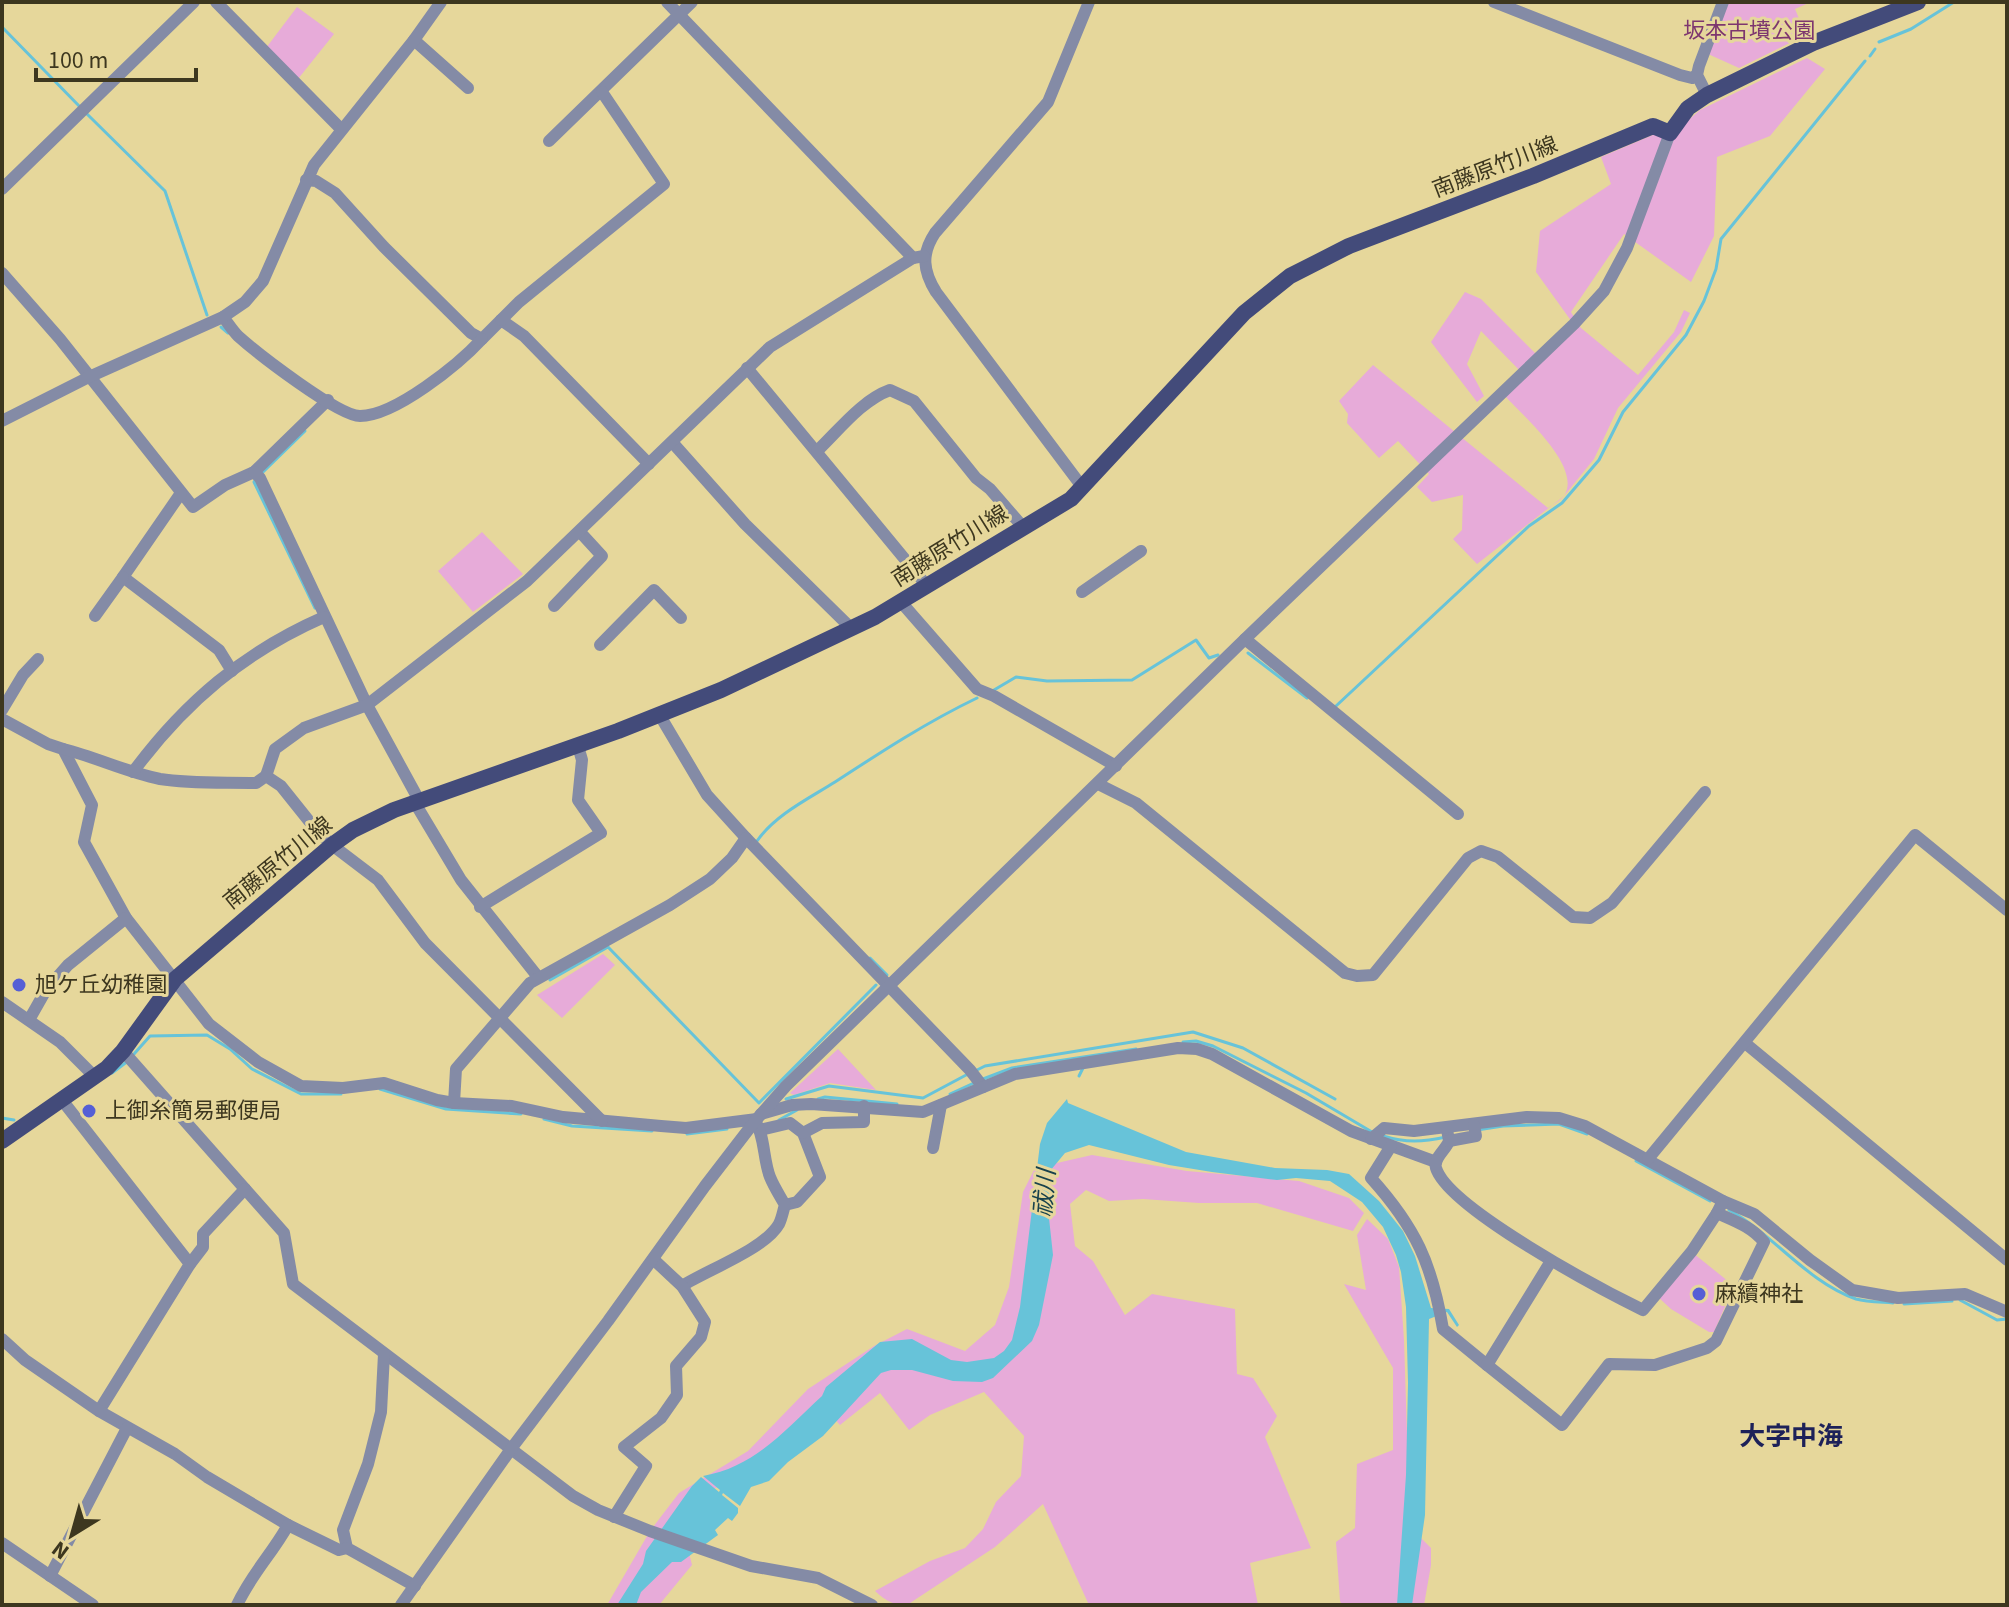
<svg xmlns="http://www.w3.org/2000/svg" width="2009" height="1607" font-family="'Source Sans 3','Noto Sans JP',sans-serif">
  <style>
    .green { fill: #e7abd9 }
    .water { fill: #67c3d9 }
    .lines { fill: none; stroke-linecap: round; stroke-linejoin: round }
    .stream { stroke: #67c3d9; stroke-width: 3 }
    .minor { stroke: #848ba6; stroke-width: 12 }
    .major { stroke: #434b7a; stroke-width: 16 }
    .poi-dot { fill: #555fd5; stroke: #e6d79b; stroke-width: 3 }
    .labels { text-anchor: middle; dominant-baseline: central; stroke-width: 6; stroke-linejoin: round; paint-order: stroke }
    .park-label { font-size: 22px; fill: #7d366f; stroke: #e6d79b }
    .street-label { font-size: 22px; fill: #3d371f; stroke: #e6d79b }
    .poi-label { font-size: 22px; fill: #3d371f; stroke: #e6d79b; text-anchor: start }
    .water-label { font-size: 24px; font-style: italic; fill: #18424c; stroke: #e6d79b }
    .quarter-label { font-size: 26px; font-weight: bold; fill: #1d2159; stroke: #e6d79b }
  </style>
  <rect width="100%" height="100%" fill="#e6d79b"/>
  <g class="green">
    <polygon points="1728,2 1811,2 1795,9 1806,35 1739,68 1708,54"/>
    <polygon points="297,7 334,34 298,79 266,48"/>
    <path d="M 1807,58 L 1825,69 L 1770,136 L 1717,157 L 1714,236 L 1691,282 L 1624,234 L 1571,312 L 1581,328 L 1638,375 L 1674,332 L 1684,310 L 1690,313 L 1681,332 L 1618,408 L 1594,459 L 1564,496 L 1477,564 L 1453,539 L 1462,530 L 1463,495 L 1432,502 L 1417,487 L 1429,474 L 1398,441 L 1379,458 L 1347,423 L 1348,414 L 1339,401 L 1373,365 L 1548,508 C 1552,505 1560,501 1564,496 C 1583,467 1523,416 1505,396 L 1525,376 L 1481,331 L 1467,364 L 1484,396 L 1477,402 L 1431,342 L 1465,292 L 1481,299 L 1542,360 L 1577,329 L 1536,272 L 1540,231 L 1611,184 L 1601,157 L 1655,134 L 1677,130 L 1700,110 Z"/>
    <polygon points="482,532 523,574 473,612 438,571"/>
    <polygon points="603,954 615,965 562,1018 537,995"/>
    <polygon points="838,1049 876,1090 830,1083 794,1095 790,1093"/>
    <path d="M 1092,1155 L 1187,1171 L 1299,1181 L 1349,1198 L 1364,1213 L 1353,1231 L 1257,1203 L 1199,1203 L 1143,1199 L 1109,1201 L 1086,1190 L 1070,1204 L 1075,1246 L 1093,1261 L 1125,1315 L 1152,1294 L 1235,1309 L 1237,1374 L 1253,1378 L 1277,1416 L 1265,1437 L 1311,1548 L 1250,1563 L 1258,1605 L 1089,1605 L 1043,1504 L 995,1547 L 907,1605 C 893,1605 886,1601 875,1591 L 930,1561 L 965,1548 L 983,1529 L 996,1502 L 1021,1476 L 1024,1436 L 984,1392 L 930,1415 L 909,1430 L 880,1393 L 840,1425 L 819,1402 L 731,1483 L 691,1496 L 681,1519 L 692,1565 L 659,1605 L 607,1605 L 650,1531 L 679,1493 L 748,1451 L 808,1389 L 874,1346 L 907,1329 L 965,1351 L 995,1325 L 1009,1287 L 1023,1192 L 1035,1168 Z"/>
    <polygon points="1367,1219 1388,1239 1399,1267 1404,1340 1410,1527 1431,1548 1431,1565 1424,1605 1342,1605 1340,1601 1336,1542 1355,1528 1357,1464 1393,1450 1393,1368 1344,1284 1366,1290 1357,1235"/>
    <polygon points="1693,1253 1734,1286 1714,1332 1709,1332 1671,1309 1658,1297"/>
  </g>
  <path class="water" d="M 1067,1099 L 1068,1103 L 1186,1152 L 1275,1168 L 1327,1170 L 1349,1174 L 1379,1201 L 1403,1231 L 1415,1256 L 1431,1308 L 1449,1309 L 1459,1325 L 1457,1327 L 1447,1312 L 1429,1319 L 1425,1515 L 1412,1605 L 1397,1605 L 1406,1475 L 1408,1383 L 1406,1307 L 1401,1272 L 1396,1255 L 1383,1227 L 1362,1202 L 1330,1181 L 1296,1178 L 1277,1180 L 1212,1172 L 1169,1165 L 1089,1145 L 1065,1153 L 1050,1171 L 1049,1218 L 1053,1255 L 1039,1325 L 1032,1341 L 993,1378 L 982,1382 L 953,1381 L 912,1370 L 891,1370 L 881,1373 L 823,1436 L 788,1462 L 769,1481 L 751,1487 L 740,1506 L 723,1493 L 722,1495 L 738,1508 L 738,1513 L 732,1521 L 728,1518 L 715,1530 L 718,1535 L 681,1562 L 672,1562 L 641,1592 L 636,1605 L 617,1605 L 643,1564 L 646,1551 L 692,1486 L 701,1477 L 719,1492 L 720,1490 L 703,1476 C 755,1467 785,1430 822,1396 L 826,1387 L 880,1342 L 912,1339 L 951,1360 L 967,1362 L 994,1358 L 1004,1351 L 1012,1340 L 1020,1307 L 1040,1144 L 1047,1123 Z"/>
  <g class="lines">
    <g class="stream">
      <polyline points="2,27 82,109"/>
      <polyline points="1879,42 1911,29 1954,2"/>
      <polyline points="1870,56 1875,49"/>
      <polyline points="87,114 165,191 207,315"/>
      <polyline points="221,327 228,333"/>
      <polyline points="262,473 305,431"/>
      <polyline points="257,478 254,482 315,608"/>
      <polyline points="1248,653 1307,698"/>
      <polyline points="994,690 1016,677 1047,681 1132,680 1196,640 1209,658 1218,655"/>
      <polyline points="1336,706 1529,526 1562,503 1599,460 1623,412 1686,335 1704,301 1716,269 1721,239 1865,61"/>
      <path d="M 757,841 C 775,815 808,799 835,782 C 881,752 927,722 977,698"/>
      <polyline points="870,958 887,975"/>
      <polyline points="550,980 608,947 759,1103 876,985"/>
      <polyline points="1183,1042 1196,1041 1213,1046 1306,1093 1372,1132"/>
      <polyline points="134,1054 150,1036 207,1035 230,1049 252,1069 301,1094 341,1094"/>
      <polyline points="975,1071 985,1066 1193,1032 1243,1048 1335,1099"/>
      <polyline points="112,1073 128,1061"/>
      <polyline points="1079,1076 1083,1068"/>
      <polyline points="983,1079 1012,1068 1136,1049"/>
      <polyline points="380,1089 446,1109 521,1114"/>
      <polyline points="950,1094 976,1082"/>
      <polyline points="786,1099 829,1086 923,1098 968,1074"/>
      <polyline points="818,1099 825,1097 897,1104"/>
      <polyline points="2,1118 14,1120"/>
      <polyline points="544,1119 572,1126 652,1131"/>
      <polyline points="779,1120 797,1110"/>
      <polyline points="1477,1130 1503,1126 1559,1124 1587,1134"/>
      <polyline points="687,1134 727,1129"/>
      <path d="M 1383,1136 C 1406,1143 1423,1142 1446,1137"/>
      <polyline points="1636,1161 1710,1201"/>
      <path d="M 1729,1210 C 1773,1234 1807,1282 1856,1299 C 1867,1302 1881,1302 1893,1303"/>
      <polyline points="1960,1300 1997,1320 2007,1319"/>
      <polyline points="1904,1304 1952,1301"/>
    </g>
    <g class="minor">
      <polyline points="216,2 341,129"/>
      <polyline points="667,2 913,258"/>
      <polyline points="1494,2 1680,75 1692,78 1697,75"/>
      <polyline points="414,40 468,88"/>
      <polyline points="1707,95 1697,75 1699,66 1723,2"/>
      <polyline points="549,141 692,2"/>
      <polyline points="306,180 316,181 335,193 384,247 471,333 482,339 501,320 524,336 649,464"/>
      <polyline points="2,189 194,2"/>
      <polyline points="2,273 60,339 193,507 225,485 254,472 328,400"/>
      <path d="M 223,317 C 228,323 232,330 238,336 C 257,353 338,416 360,416 C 395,416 459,364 482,339"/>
      <polyline points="501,320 519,302 664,184 602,92"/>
      <polyline points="747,368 927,586"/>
      <polyline points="2,421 89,377 223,317 245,302 263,281 314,165 414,40 441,2"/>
      <polyline points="672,442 745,524 852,629"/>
      <path d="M 817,451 C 839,430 862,400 890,390 L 914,401 L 976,478 L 990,489 L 1023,527"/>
      <polyline points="254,472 260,478 367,705 420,802"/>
      <path d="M 1083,488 L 936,292 C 923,271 921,254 935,233 L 1048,102 L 1089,2"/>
      <polyline points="181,493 123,577 219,650 232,671"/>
      <polyline points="1082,592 1141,551"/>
      <polyline points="901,602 977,689 994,696 1116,766"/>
      <polyline points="554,606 602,556 580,532"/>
      <polyline points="95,616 123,577"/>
      <polyline points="1245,639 1458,814"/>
      <polyline points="600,645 654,590 681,618"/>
      <polyline points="2,710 23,675 38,659"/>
      <polyline points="659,714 707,795 746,838 970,1070 983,1087"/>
      <polyline points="2,719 48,744 63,749 92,805 84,842 126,918 209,1024 258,1062 301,1086 343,1088 384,1083 437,1100 454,1103 512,1106 563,1117 661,1126 686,1128 757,1119"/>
      <path d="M 63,749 C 96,757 126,772 160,779 C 191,784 225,782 256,783 L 266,776 L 281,786 L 313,826 L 332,845 L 378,880 L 425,943 L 602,1121"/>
      <path d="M 133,772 C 185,702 244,652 324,617"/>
      <polyline points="266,776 275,749 304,728 367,705 527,581 770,347 913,258 924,256"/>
      <polyline points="1098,784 1136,803 1345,973 1357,976 1373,975 1468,858 1481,851 1498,857 1573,917 1590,918 1612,903 1705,792"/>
      <polyline points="415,803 461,880 538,977"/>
      <polyline points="480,907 601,833 578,800 582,760 578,746"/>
      <polyline points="2,1002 60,1042 95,1077"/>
      <polyline points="29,1020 46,990 68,965 126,918"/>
      <polyline points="1745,1043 2007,1260"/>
      <polyline points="123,1051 284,1233 293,1284 573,1496 598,1510 650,1531 751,1566 818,1578 872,1605"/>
      <polyline points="62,1100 190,1264 99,1411"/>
      <polyline points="454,1103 456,1069 530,983 670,905 710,879 732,858 746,838"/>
      <polyline points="761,1114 792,1105 811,1104 923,1112 1015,1074 1178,1048 1197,1049 1212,1054 1351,1131 1436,1162"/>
      <path d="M 1447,1129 C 1447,1130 1449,1140 1449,1141 C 1446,1150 1433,1158 1436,1168 C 1448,1208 1602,1290 1643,1310 L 1692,1251 L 1717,1213"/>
      <polyline points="760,1130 790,1123 803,1133 820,1177 797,1202 785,1205"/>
      <polyline points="803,1133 822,1123 864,1122 864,1106"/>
      <polyline points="1371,1139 1384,1128 1414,1131 1527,1117 1559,1118 1585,1126 1723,1201 1754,1214 1810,1260 1852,1290 1898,1298 1965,1294 2007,1312"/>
      <polyline points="1449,1141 1476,1136 1474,1125"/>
      <path d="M 1391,1146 L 1371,1178 C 1416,1228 1432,1264 1443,1329 L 1487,1365"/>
      <polyline points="933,1148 941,1105"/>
      <polyline points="1648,1159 1915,835 2007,910"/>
      <path d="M 1551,1261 L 1487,1365 L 1562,1425 L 1609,1364 L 1655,1365 L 1707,1348 L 1716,1341 L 1764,1242 C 1752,1227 1735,1221 1717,1213 L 1723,1201"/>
      <polyline points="190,1264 203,1247 203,1234 245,1189"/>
      <path d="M 682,1286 C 707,1270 765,1249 779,1224 C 782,1218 783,1211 785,1205 C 780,1196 774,1187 770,1177 C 763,1159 765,1136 755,1121"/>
      <path d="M 2,1339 L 25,1360 L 99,1411 L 175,1454 L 207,1477 L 288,1525 C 272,1554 252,1573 237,1605"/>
      <polyline points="384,1354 381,1412 368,1464 343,1530 347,1548 415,1586"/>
      <polyline points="614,1517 646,1466 624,1447 661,1418 677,1395 676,1366 701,1337 705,1322 682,1286 653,1259"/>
      <polyline points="288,1525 339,1550 347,1548"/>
      <polyline points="2,1543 93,1605"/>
      <polyline points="50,1576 127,1428"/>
      <polyline points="401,1605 511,1449 608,1321 705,1186 755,1121 786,1086 1245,639 1574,324 1604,291 1627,248 1670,133"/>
    </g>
    <polyline class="major" points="2,1141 107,1068 123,1051 175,979 332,845 353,830 394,810 618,731 721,690 875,617 1071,499 1244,313 1290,276 1349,246 1533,176 1653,126 1670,133 1688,108 1707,95 1813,43 1918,2"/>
  </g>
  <g class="poi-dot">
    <circle cx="19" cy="985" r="8"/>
    <circle cx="89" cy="1111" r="8"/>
    <circle cx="1699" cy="1294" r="8"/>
  </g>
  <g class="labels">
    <g class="park-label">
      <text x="1749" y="31">坂本古墳公園</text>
    </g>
    <g class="street-label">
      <text transform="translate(1495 167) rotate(-21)">南藤原竹川線</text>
      <text transform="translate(950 546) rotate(-32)">南藤原竹川線</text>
      <text transform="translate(278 863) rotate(-39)">南藤原竹川線</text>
    </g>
    <g class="poi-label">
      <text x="35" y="985">旭ケ丘幼稚園</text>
      <text x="105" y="1111">上御糸簡易郵便局</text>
      <text x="1715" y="1294">麻續神社</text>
    </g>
    <g class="water-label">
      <text transform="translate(1045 1193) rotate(-85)">祓川</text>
    </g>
    <g class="quarter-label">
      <text x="1791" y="1436">大字中海</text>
    </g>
  </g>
  <rect width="2009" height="1607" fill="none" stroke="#3d371f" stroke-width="8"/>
  <g transform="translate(72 1535) rotate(217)" stroke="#e6d79b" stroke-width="6" paint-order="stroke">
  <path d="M0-6L14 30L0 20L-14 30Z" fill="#3d371f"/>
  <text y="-12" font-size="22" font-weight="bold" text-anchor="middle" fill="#3d371f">N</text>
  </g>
  <path d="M36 68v12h160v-12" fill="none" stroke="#3d371f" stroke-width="4"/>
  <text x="48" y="68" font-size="24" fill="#3d371f" stroke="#e6d79b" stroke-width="6" paint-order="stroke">100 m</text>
</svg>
